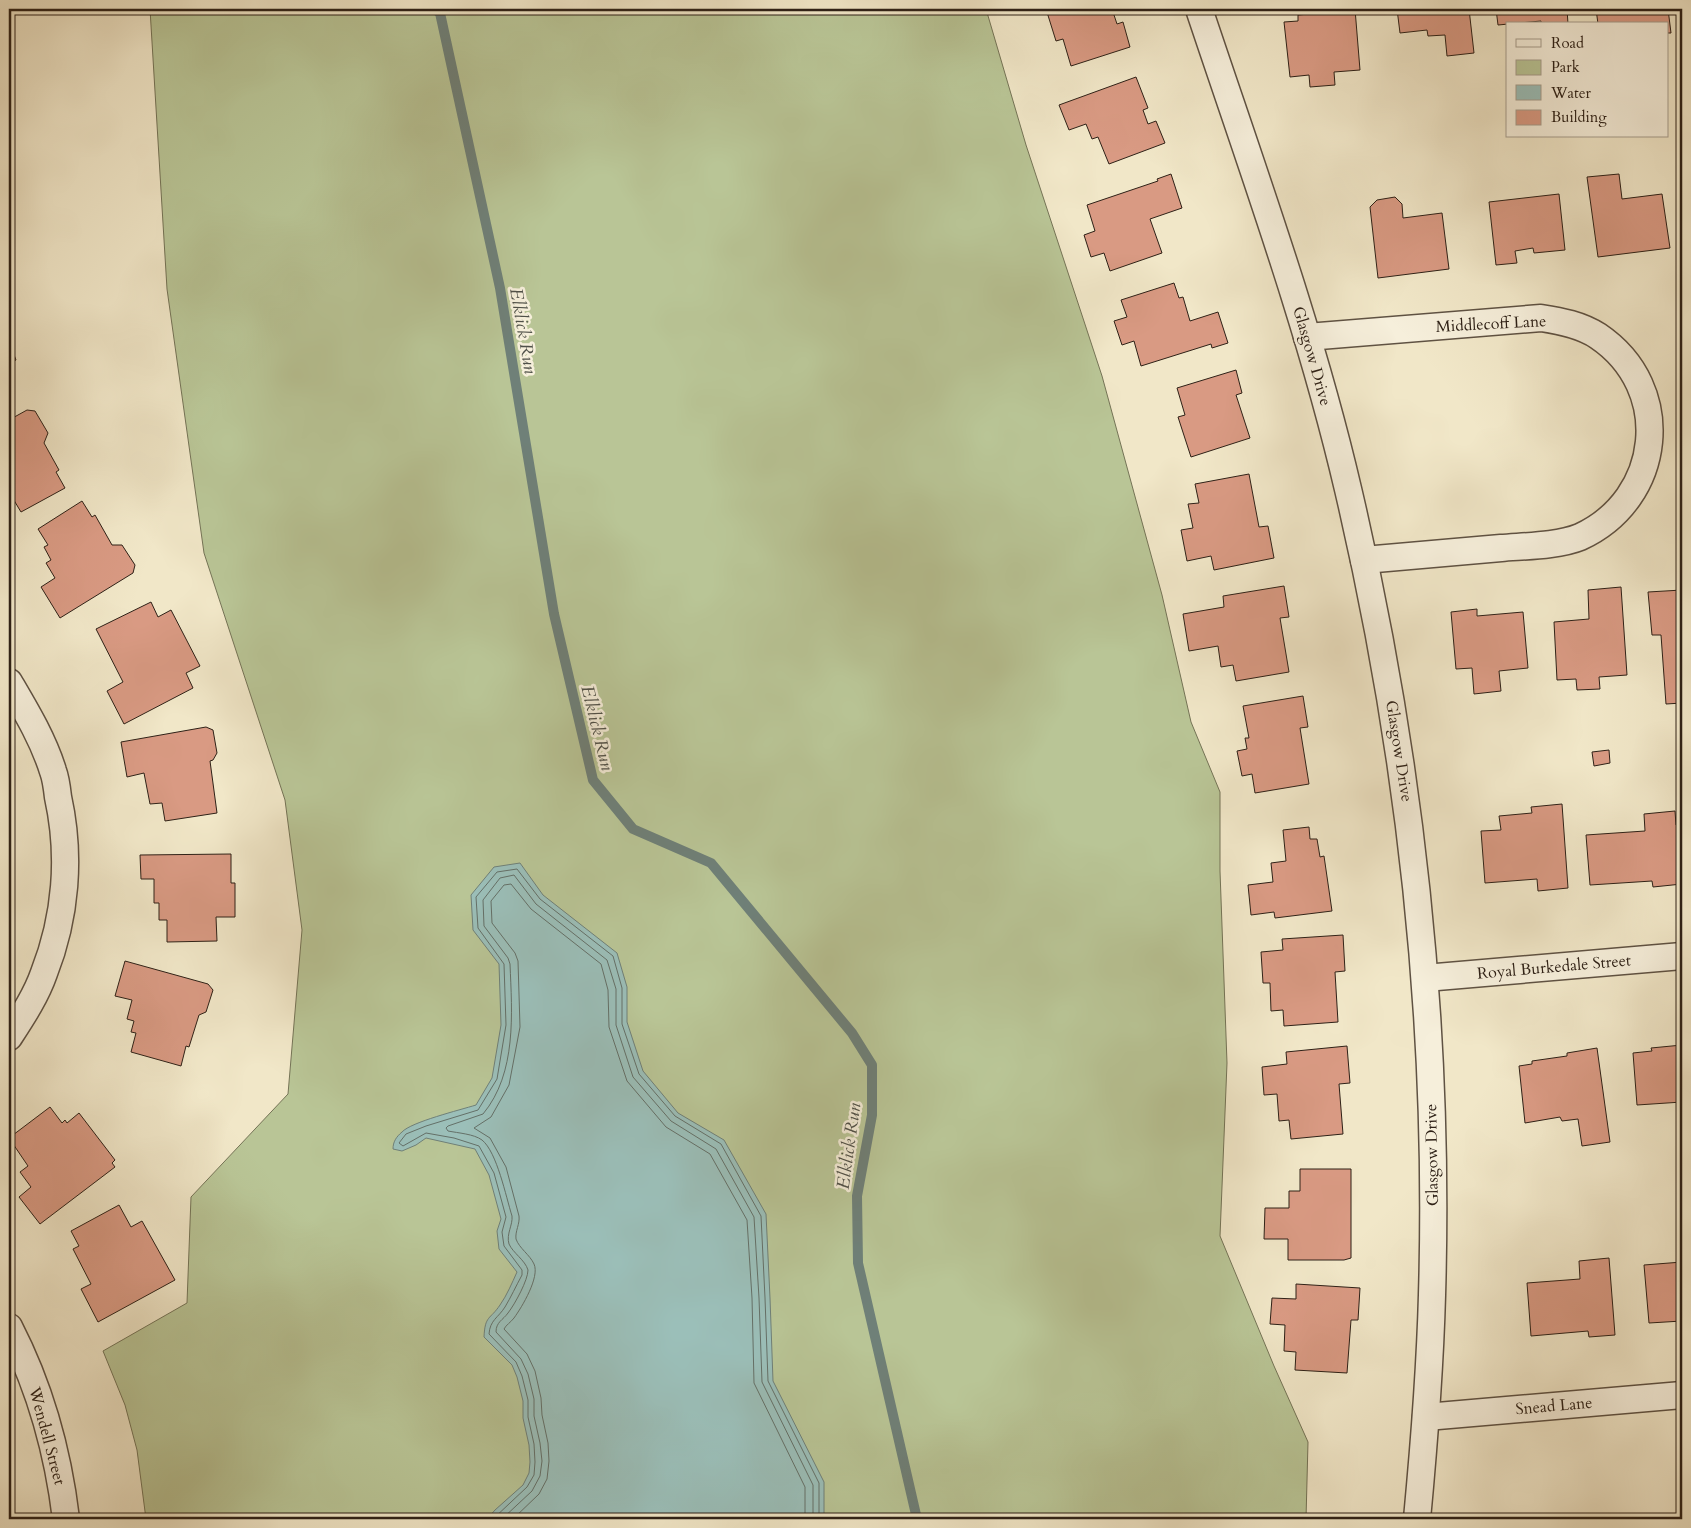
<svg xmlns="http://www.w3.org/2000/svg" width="1691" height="1528" font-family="Cardo,serif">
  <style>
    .green { fill: #b9c596; stroke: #747356 }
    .water { fill: #9bbfb9; stroke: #6f8078 }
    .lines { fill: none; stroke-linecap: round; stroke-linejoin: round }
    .shore { stroke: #647068; stroke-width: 1 }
    .stream { stroke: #6f8078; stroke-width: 10 }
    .building { fill: #d99a83; stroke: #2e2117 }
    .minor-casing { stroke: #5f5243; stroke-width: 29 }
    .minor { stroke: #f6efdb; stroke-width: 26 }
    .labels { text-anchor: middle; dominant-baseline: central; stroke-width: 5; stroke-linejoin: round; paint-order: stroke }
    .street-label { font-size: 16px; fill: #2e2117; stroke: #f6efdb }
    .water-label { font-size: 18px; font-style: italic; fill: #4f5048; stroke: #f6efdb }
  </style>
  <rect width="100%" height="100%" fill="#f1e7c8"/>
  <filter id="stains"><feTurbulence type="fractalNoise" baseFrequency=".004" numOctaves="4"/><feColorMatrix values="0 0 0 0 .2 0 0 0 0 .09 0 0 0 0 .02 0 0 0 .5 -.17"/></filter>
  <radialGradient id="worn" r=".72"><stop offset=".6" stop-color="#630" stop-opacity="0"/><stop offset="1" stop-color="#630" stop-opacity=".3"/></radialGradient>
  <polygon class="green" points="150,9 986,9 1026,145 1102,376 1162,595 1191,722 1220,792 1220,871 1227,1063 1220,1236 1274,1366 1308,1442 1306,1519 146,1519 137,1450 125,1405 103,1351 187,1303 191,1197 288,1094 302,930 285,800 204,553 167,289"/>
  <path class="water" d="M 520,863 L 543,895 L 617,953 L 627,987 L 627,1022 L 643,1071 L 678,1113 L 724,1140 L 766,1214 L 770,1298 L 773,1381 L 824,1482 L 824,1519 L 487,1519 L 495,1510 L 523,1485 L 529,1473 L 530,1462 L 529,1445 L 523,1418 L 523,1401 L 517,1377 L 512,1365 L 484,1337 C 485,1315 490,1320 500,1305 C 507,1295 512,1283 517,1272 L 499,1249 L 497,1231 L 501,1219 L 489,1175 L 475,1149 L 426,1138 L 416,1145 L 402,1151 L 393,1149 C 393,1142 396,1137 402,1132 C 411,1122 460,1110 476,1105 L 492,1078 L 501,1025 L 499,964 L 473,930 L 471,895 L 494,867 Z"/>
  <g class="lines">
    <g class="shore">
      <path d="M 493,1519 L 527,1487 L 534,1475 L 535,1462 L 534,1444 L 528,1417 L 528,1400 L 522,1376 L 516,1362 L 489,1334 C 490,1320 498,1318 505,1307 C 511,1297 516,1286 522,1275 L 522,1270 L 504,1246 L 502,1232 L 506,1217 L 494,1173 L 479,1146 L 454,1138 L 426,1133 L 403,1146 L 399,1143 L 406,1134 L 426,1126 L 478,1110 L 497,1079 L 506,1025 L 504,964 L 478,928 L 476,897 L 497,872 L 517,869 L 540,899 L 613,956 L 622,988 L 622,1024 L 639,1074 L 675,1116 L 721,1144 L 761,1216 L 765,1298 L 768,1381 L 819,1483 L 819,1519"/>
      <path d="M 502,1519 L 532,1491 L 540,1476 L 542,1461 L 540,1443 L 534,1416 L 534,1399 L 528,1374 L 521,1359 L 496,1332 C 496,1322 503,1320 508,1313 C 515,1304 528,1280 528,1270 C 525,1260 513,1253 509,1244 C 506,1234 513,1225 512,1216 C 506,1197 497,1152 482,1140 C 474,1134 458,1133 448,1131 L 446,1128 L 448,1126 L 483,1114 C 517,1073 512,1013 510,964 L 508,958 L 484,926 L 483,900 L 500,878 L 514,875 L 536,904 L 607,960 L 616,989 L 616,1025 L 633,1077 L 671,1121 L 716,1149 L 754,1217 L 759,1298 L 762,1382 L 813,1485 L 813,1519"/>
      <path d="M 513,1519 L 539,1494 L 547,1479 L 549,1461 L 548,1443 L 542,1415 L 541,1398 L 535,1371 L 527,1354 L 504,1329 C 506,1325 511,1322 514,1318 C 522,1307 540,1277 534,1264 C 530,1255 519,1248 516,1239 C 515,1231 520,1224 519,1216 L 506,1167 L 490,1138 L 474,1128 L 491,1117 L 509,1085 L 520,1027 L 518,961 L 515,953 L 492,923 L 491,901 L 504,885 L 511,884 L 531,909 L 601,964 L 608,990 L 609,1027 L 627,1081 L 666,1127 L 710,1154 L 747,1220 L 752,1298 L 754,1383 L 805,1487 L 805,1519"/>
    </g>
    <polyline class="stream" points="435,9 440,13 500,288 554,614 593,780 633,829 711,863 852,1033 872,1065 872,1115 857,1196 858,1263 917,1519"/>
  </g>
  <g class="building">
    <polygon points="1046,9 1112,9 1117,24 1123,22 1130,47 1071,66 1063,39 1056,41"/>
    <polygon points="1319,9 1355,9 1360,70 1334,72 1335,85 1310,87 1309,75 1290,77 1284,22 1298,21 1298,15 1320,13"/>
    <polygon points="1397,9 1469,9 1474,53 1447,56 1445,35 1428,36 1427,30 1400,33"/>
    <polygon points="1496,9 1567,9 1568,24 1541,24 1541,21 1498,25"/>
    <polygon points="1596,9 1668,9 1671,33 1667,33 1667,24 1598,24"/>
    <polygon points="1136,77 1148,108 1143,110 1148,124 1156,121 1165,143 1109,164 1098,137 1092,139 1086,124 1069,130 1059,105"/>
    <polygon points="1171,174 1182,208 1150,219 1162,253 1110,271 1104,253 1091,257 1084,235 1095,231 1087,205 1158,181 1157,179"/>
    <polygon points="1619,174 1622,199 1662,194 1670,248 1598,257 1587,177"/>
    <polygon points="1559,194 1565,250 1534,253 1533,248 1515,251 1517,263 1496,265 1489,202"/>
    <polygon points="1395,197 1402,204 1403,218 1442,213 1449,269 1378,278 1370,207 1377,200"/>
    <polygon points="1174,283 1179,298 1183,297 1190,321 1218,312 1228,343 1212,348 1211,344 1141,366 1134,341 1122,345 1114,321 1127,317 1121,300"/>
    <polygon points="9,342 16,360 9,363"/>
    <polygon points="1236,370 1242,393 1236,395 1250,438 1191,457 1178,417 1185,415 1177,388"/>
    <polygon points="27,410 35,411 48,433 44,443 59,470 56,472 65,488 21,512 12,497 9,499 9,420"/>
    <polygon points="1249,474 1259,527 1268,526 1274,558 1214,570 1211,556 1187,561 1181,530 1193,528 1188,504 1199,503 1195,484"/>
    <polygon points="82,501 92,517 95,515 112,545 122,545 135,565 133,573 60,618 41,587 55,578 46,563 51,560 44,547 48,545 38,529"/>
    <polygon points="1284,586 1289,617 1280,618 1289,672 1236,681 1233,665 1221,667 1218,646 1189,651 1183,614 1224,607 1223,596"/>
    <polygon points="1621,587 1627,675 1599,677 1600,689 1577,690 1576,679 1557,680 1554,622 1589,619 1588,590"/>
    <polygon points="1682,590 1682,703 1666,704 1661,635 1652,635 1648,592"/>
    <polygon points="151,602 158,617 171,610 200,666 186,673 193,688 124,724 107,691 123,682 96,629"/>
    <polygon points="1477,609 1477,616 1523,612 1528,668 1499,671 1501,691 1474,694 1472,668 1456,669 1451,612"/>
    <polygon points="1303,696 1308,727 1300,728 1309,784 1255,793 1252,774 1242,776 1237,751 1247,749 1245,738 1249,738 1243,706"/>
    <polygon points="206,727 213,730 217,753 213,760 210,761 217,813 165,821 162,803 150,804 144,773 127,777 121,742"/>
    <polygon points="1609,750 1610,763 1594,766 1592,752"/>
    <polygon points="1562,804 1568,888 1538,891 1537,879 1485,883 1481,831 1501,830 1499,816 1532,813 1531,807"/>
    <polygon points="1675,811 1676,825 1681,825 1682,884 1653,887 1652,881 1590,885 1586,835 1645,831 1644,814"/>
    <polygon points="1309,827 1310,839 1317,839 1320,857 1324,856 1332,911 1275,918 1274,912 1251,915 1248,885 1273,882 1271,863 1286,861 1283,830"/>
    <polygon points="231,854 231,883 235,883 235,917 216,917 217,941 167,942 167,920 159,920 159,903 154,903 154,879 141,879 140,855"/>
    <polygon points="1343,935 1345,971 1335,972 1338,1022 1284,1026 1283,1010 1271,1011 1270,983 1263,983 1261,952 1283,950 1282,939"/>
    <polygon points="125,961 208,984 213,990 206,1012 199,1015 189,1047 186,1046 181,1066 131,1052 136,1033 131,1032 134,1021 127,1019 132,1000 115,996"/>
    <polygon points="1682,1045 1682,1102 1637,1105 1633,1053 1652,1051 1651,1048"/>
    <polygon points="1347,1046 1350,1083 1339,1084 1343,1134 1291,1139 1289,1120 1279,1121 1277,1094 1264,1095 1262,1067 1287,1064 1286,1052"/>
    <polygon points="1597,1048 1610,1142 1582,1146 1578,1119 1562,1121 1560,1117 1525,1123 1519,1066 1532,1064 1532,1061 1567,1056 1567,1053"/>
    <polygon points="50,1107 62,1123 65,1120 67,1123 79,1113 115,1160 112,1163 115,1167 40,1224 19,1197 31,1187 20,1172 28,1166 9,1138"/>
    <polygon points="1300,1169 1351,1169 1351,1258 1344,1260 1288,1260 1288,1239 1264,1239 1265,1208 1289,1208 1289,1191 1300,1191"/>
    <polygon points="119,1205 131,1227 142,1221 175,1280 98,1322 81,1289 91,1284 73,1249 79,1246 71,1231"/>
    <polygon points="1609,1258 1615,1335 1589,1337 1588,1331 1531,1336 1527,1283 1580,1279 1579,1261"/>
    <polygon points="1682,1262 1682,1321 1649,1323 1644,1265"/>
    <polygon points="1296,1284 1360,1288 1358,1320 1351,1320 1347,1373 1295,1370 1296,1352 1284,1351 1285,1325 1270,1324 1272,1298 1296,1299"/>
  </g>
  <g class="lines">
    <defs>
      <g id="minor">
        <path d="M 1199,9 C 1252,168 1310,326 1348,489 C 1410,753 1440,1024 1432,1295 C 1430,1370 1424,1445 1417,1519"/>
        <path d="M 1307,337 L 1541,318 C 1561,321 1581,325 1598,336 C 1675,388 1663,499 1580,537 C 1558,546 1524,546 1501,548 C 1455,552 1410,556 1364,560"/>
        <path d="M 9,682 C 26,711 43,739 53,771 C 56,779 57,788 58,797 C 71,856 66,917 44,973 C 36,996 22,1017 9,1037"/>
        <polyline points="1425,978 1682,956"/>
        <path d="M 9,1327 C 40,1387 58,1452 66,1519"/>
        <polyline points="1426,1417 1682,1395"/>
      </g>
    </defs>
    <use href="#minor" class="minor-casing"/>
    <use href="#minor" class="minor"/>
  </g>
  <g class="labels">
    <g class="street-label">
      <text transform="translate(1491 324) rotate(-3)">Middlecoff Lane</text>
      <text transform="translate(1312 356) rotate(74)">Glasgow Drive</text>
      <text transform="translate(1399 751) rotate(81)">Glasgow Drive</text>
      <text transform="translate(1554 967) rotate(-5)">Royal Burkedale Street</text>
      <text transform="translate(1432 1155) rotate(-91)">Glasgow Drive</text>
      <text transform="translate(1554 1406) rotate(-5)">Snead Lane</text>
      <text transform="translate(47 1436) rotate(75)">Wendell Street</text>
    </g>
    <g class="water-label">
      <text transform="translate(523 331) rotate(80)">Elklick Run</text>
      <text transform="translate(597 728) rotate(76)">Elklick Run</text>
      <text transform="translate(849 1146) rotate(-82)">Elklick Run</text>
    </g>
  </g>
  <rect width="1691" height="1528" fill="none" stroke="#f1e7c8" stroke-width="30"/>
  <rect x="10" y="10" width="1671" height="1508" fill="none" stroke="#2e2117" stroke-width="2.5"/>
  <rect x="15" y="15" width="1661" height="1498" fill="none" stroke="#2e2117"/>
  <rect x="1506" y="22" width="162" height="115" fill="#f6efdb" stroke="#a69d8d"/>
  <rect x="1516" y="39" width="25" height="8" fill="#f6efdb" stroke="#a69d8d"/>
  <text x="1551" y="48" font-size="15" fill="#2e2117">Road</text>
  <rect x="1516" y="60" width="25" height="15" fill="#b9c596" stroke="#a69d8d"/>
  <text x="1551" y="72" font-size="15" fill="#2e2117">Park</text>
  <rect x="1516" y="85" width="25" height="15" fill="#9bbfb9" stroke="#a69d8d"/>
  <text x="1551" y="98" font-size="15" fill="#2e2117">Water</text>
  <rect x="1516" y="110" width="25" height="15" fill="#d99a83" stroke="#a69d8d"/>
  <text x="1551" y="122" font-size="15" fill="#2e2117">Building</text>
  <rect width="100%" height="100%" filter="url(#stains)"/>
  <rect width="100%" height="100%" fill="url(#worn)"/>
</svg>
